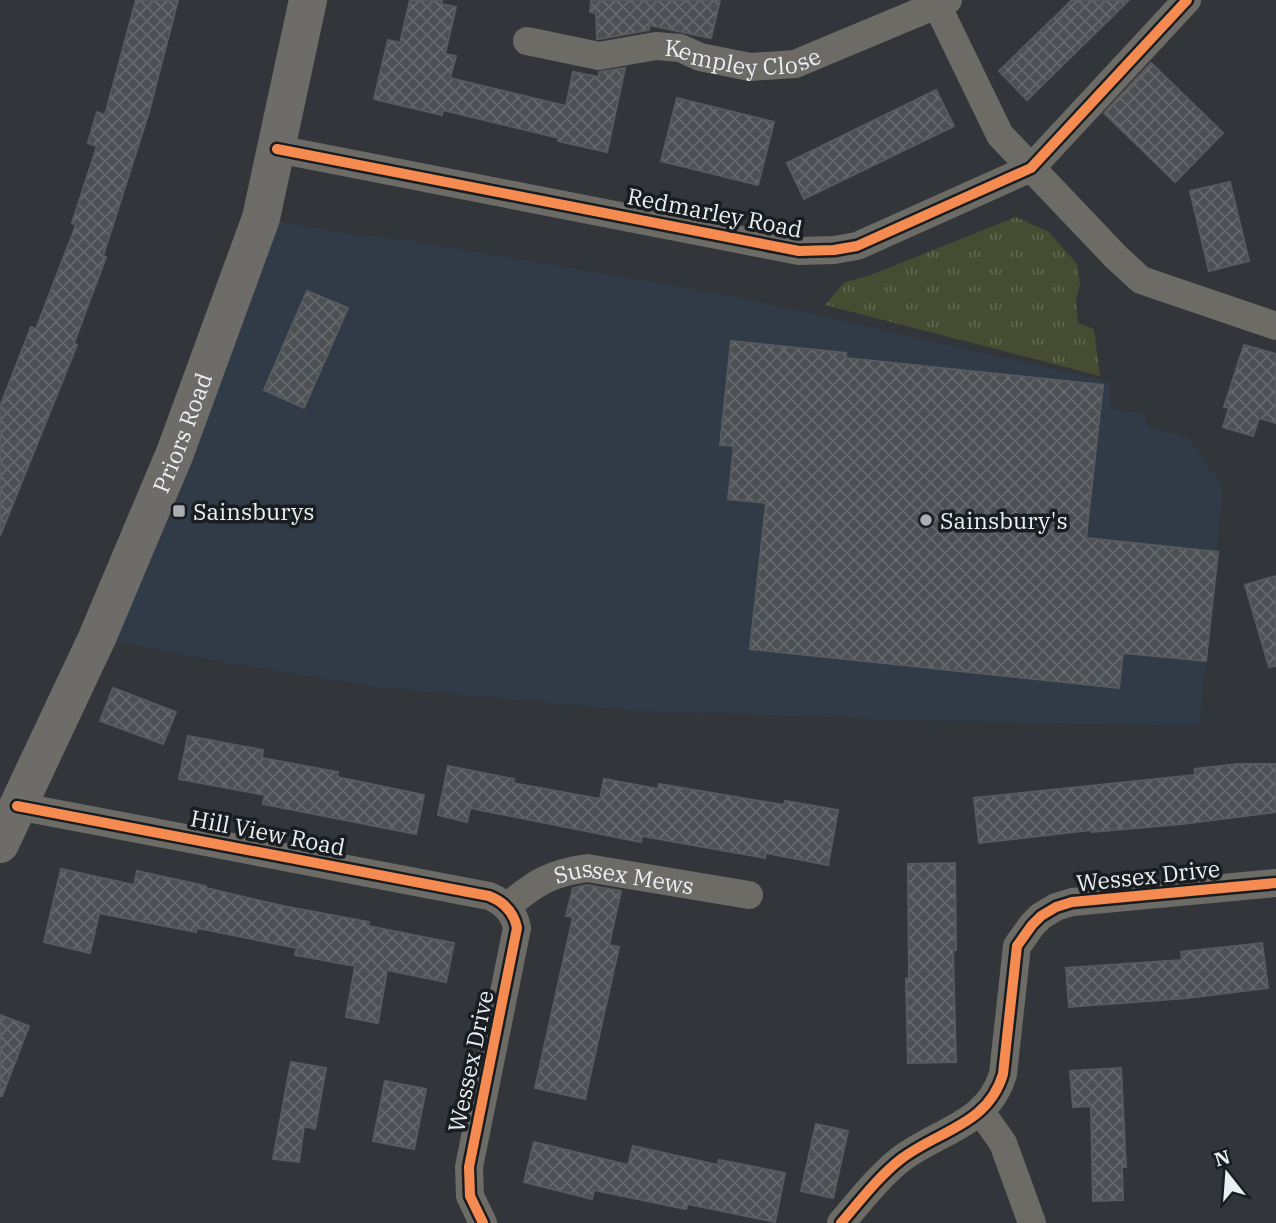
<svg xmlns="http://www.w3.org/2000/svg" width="1276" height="1223" font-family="'IBM Plex Serif',serif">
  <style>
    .built { fill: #303b47 }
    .grass { fill: url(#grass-tufts) }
    .building { fill: url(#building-cross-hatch); stroke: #575b5e; stroke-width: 2 }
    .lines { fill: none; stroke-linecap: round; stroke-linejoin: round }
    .street { stroke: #6d6b66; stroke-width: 28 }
    .secondary { stroke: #6e6c69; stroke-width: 38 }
    .cycleway-casing { stroke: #191d20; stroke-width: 15 }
    .cycleway { stroke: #f68b52; stroke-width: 10 }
    .poi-dot { fill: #aaaeb3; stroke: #191d20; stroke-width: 2.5 }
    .labels { text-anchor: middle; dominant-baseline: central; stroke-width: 7; stroke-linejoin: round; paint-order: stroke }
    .street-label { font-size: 23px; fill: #eaeff4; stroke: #191d20 }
    .poi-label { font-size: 23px; fill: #eaeff4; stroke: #191d20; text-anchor: start }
  </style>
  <defs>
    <pattern id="grass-tufts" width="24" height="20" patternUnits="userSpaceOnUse" patternTransform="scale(1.75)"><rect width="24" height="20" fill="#464c32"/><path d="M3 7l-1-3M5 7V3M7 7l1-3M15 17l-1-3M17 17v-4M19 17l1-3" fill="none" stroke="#616650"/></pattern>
    <pattern id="building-cross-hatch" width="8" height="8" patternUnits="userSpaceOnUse" patternTransform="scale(1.75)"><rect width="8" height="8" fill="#4c4f53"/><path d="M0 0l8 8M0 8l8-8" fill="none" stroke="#66696c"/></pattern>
  </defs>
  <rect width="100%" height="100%" fill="#32363a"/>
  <polygon class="built" points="261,218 347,234 399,239 733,296 1110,382 1110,409 1145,414 1147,426 1188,437 1223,488 1199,726 910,720 630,710 378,687 229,663 97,638"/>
  <polygon class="grass" points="1016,217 1049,232 1077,264 1080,283 1076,302 1078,323 1094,329 1100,376 825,305 845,282 871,275"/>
  <g class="building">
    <polygon points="136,0 178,0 149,112 103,256 106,257 74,343 77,345 0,536 0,407 31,327 36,329 76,225 72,223 97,146 88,143 97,112 105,115"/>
    <polygon points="410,0 442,0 441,4 456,7 445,54 456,56 450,78 566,106 573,72 599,77 599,72 625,68 607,152 558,141 559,138 443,110 442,115 374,99 388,40 400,43"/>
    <polygon points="591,0 720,0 711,38 649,25 649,30 599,39 597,39 596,13 590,12"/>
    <polygon points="1072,0 1129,0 1027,100 999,71"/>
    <polygon points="1151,63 1223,133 1175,182 1104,113"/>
    <polygon points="936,90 954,126 804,199 787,163"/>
    <polygon points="677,98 774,122 758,185 661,161"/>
    <polygon points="1230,182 1249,261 1209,271 1190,191"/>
    <polygon points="307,291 348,308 304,408 264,390"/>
    <polygon points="731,341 846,353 846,358 1103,385 1086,538 1218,552 1206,661 1123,653 1119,688 750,649 766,503 728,499 734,446 720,445"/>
    <polygon points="1244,345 1276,354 1276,423 1259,418 1253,436 1223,427 1229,408 1224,407"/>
    <polygon points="1276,576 1276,666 1269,667 1245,585"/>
    <polygon points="113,688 176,712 163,744 100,721"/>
    <polygon points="188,736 263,750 262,758 338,772 337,777 424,795 416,834 263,804 265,795 179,779"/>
    <polygon points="1238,764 1276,764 1276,812 1182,824 1092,832 1091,830 979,843 974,798 1195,775 1195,769"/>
    <polygon points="448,766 514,779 513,783 600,799 604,779 658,789 659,784 784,805 785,801 838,810 828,865 766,853 765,858 642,836 641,842 470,808 467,822 438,815"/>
    <polygon points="955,863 956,950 953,950 956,1062 908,1063 906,979 909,978 908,864"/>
    <polygon points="61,869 134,885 137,871 206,886 206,888 283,906 369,922 368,926 454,943 446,982 387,970 378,1023 346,1017 355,966 295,955 297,948 197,928 196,932 99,913 90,953 44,942"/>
    <polygon points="587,885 621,891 609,945 619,947 585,1099 535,1088 573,917 566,916 573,888"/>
    <polygon points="1262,943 1268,988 1188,998 1069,1007 1066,968 1182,960 1181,952"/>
    <polygon points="0,1015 29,1026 2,1096 0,1096"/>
    <polygon points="291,1062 326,1068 315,1129 304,1126 299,1162 273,1159"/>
    <polygon points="1121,1068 1126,1167 1122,1167 1123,1200 1093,1201 1091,1106 1073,1107 1070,1071"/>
    <polygon points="385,1081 426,1089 414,1149 373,1141"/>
    <polygon points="816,1124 848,1131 833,1198 801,1191"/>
    <polygon points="534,1142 628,1165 633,1146 718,1165 719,1160 785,1173 775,1222 688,1204 686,1209 594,1190 592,1199 524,1182"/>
  </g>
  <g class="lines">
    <g class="street">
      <polyline points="937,5 1000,135 1116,257 1141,280 1276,326"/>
      <path id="s1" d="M 527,41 L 599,56 L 656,46 L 680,48 L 700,57 L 750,67 L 795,64 L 948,0"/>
      <polyline points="277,149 799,251 834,250 857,246 1031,168 1187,0"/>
      <path d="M 17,806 L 489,896 C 504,902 514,912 517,928 L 469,1167 L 470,1196 L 483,1223"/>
      <path id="s2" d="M 507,907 C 534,883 551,873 587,868 L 749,895"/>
      <polyline points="981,1112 1003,1143 1032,1223"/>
      <path d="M 841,1223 C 860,1201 878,1177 901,1159 C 939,1130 988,1125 1003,1074 L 1017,946 L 1032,925 L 1041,916 L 1056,907 L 1072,902 L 1276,883"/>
    </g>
    <path class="secondary" id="s3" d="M 0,844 L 97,638 L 175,453 L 261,218 L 308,0"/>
    <defs>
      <g id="cycleway">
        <polyline points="277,149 799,251 834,250 857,246 1031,168 1187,0"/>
        <path d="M 17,806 L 489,896 C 504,902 514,912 517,928 L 469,1167 L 470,1196 L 483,1223"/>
        <path d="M 841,1223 C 860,1201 878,1177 901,1159 C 939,1130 988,1125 1003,1074 L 1017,946 L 1032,925 L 1041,916 L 1056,907 L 1072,902 L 1276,883"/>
      </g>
    </defs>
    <use href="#cycleway" class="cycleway-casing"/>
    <use href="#cycleway" class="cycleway"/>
  </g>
  <g class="poi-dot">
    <rect x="172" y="504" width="14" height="14" rx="3.5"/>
    <circle cx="926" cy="520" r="7"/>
  </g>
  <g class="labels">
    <g class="street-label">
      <text stroke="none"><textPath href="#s1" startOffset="220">Kempley Close</textPath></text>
      <text transform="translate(715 212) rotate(11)">Redmarley Road</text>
      <text stroke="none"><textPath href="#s3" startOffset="450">Priors Road</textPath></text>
      <text transform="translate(268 832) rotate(11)">Hill View Road</text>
      <text transform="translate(1148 875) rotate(-6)">Wessex Drive</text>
      <text stroke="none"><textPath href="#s2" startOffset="128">Sussex Mews</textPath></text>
      <text transform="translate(470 1061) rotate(-78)">Wessex Drive</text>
    </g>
    <g class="poi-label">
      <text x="193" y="511">Sainsburys</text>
      <text x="940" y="520">Sainsbury's</text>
    </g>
  </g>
  <g transform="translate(1227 1174) rotate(343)" stroke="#191d20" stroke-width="5" paint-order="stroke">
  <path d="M0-5L12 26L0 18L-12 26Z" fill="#eaeff4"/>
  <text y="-10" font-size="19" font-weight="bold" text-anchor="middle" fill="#eaeff4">N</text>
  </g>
</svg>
